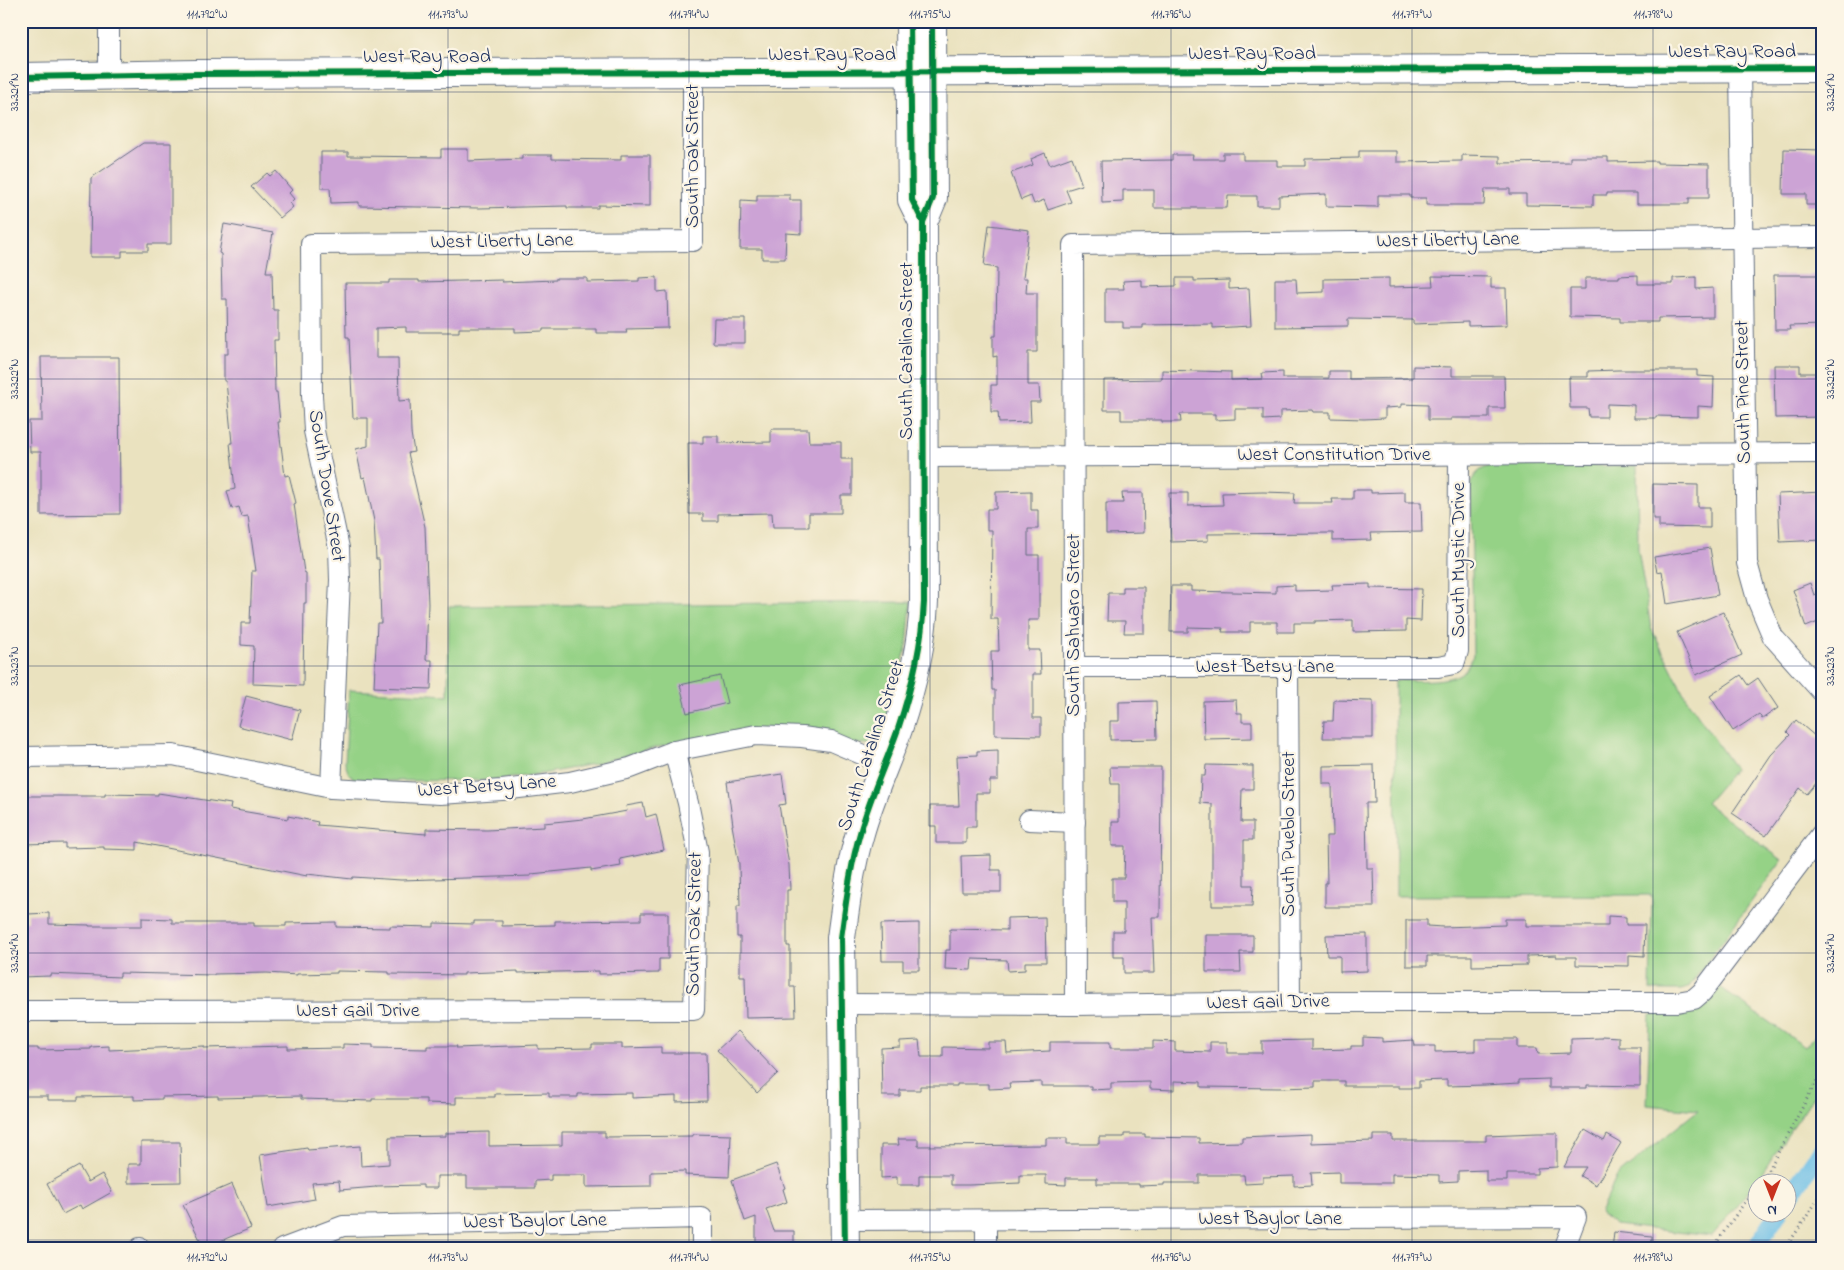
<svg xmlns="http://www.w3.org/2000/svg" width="1844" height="1270" font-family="'Indie Flower',sans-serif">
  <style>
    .green { fill: #95d286; stroke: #588072 }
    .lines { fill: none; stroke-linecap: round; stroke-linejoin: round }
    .canal { stroke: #6abee6; stroke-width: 18 }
    .building { fill: #cca3d5 }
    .street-casing { stroke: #636e80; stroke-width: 22 }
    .secondary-casing { stroke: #636e80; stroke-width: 30 }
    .primary-casing { stroke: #636e80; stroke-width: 30 }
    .path { stroke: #636e80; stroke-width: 3; stroke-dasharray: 1 4; stroke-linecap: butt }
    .street { stroke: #fff; stroke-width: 20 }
    .secondary { stroke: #fff; stroke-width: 28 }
    .primary { stroke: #fff; stroke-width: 28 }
    .cycleway-casing { stroke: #fcf5e5; stroke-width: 9 }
    .cycleway { stroke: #00873e; stroke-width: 6 }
    .ticks { fill: none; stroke: #1b2f5e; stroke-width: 1; stroke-opacity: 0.45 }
    .labels { text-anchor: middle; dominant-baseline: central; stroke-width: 4.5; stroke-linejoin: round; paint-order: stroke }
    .street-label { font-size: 20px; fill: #1b2f5e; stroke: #fcf5e5 }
    .neatline { fill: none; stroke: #1b2f5e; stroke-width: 2 }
    .ticks-label { font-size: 12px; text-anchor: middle; fill: #1b2f5e }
  </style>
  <rect width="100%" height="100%" fill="#fcf5e5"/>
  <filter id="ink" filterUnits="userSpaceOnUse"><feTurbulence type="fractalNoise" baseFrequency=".02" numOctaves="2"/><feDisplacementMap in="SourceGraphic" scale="10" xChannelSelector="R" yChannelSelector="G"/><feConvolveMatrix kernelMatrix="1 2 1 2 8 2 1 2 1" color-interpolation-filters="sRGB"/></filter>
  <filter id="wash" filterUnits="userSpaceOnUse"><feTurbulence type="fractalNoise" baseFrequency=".0096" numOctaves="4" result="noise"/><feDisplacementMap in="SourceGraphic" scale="20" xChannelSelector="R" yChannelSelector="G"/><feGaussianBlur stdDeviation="1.12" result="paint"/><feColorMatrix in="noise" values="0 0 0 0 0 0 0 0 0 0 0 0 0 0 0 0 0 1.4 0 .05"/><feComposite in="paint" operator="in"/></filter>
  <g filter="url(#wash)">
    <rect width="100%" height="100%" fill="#eae2bf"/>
    <g class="green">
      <path d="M 1493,465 L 1637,466 L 1638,549 L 1651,628 L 1686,698 L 1735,769 L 1706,803 L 1782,860 L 1688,988 L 1681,990 L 1650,990 L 1652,895 L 1396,896 L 1395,680 C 1413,680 1452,684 1465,670 C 1468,666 1470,660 1473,656 L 1471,482 C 1476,472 1482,468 1493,465 Z"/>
      <polygon points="911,602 907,646 883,731 879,739 872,744 674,743 593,764 547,773 496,780 385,781 353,778 348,772 345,763 349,690 448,695 449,606"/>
      <polygon points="1720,988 1805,1047 1823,1027 1823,1082 1756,1182 1712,1236 1615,1225 1600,1213 1617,1176 1698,1110 1647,1105 1650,1015 1699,1010 1708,1005"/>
    </g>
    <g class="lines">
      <g class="canal">
        <polyline points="1786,1201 1823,1148"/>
        <polyline points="1755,1249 1779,1212"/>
      </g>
    </g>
    <g id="blocks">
      <g class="building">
        <polygon points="143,143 171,143 171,244 148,244 148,251 122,251 122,257 90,257 91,178"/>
        <polygon points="441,149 468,149 468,161 522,159 522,155 552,155 552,159 621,160 621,155 650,155 650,206 598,205 598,208 567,208 567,206 479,208 359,206 359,202 331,203 330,188 321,188 321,152 348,152 348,156 441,157"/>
        <polygon points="1784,149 1823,150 1823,205 1806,205 1806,194 1783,194"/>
        <polygon points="1359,151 1397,151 1397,162 1462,161 1462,155 1500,156 1500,163 1570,162 1570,157 1608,157 1608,162 1657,161 1657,163 1709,164 1709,198 1689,198 1689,204 1637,204 1637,193 1607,193 1607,195 1593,195 1593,206 1526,205 1526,194 1510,194 1510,189 1485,189 1484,205 1426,205 1426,198 1410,198 1410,195 1378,195 1378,207 1326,206 1326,194 1279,196 1279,206 1257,206 1257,196 1228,196 1227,208 1154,208 1154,190 1123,190 1123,202 1102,203 1101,161 1172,160 1172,155 1193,155 1192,159 1223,159 1223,153 1243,153 1243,160 1277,160 1277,166 1305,166 1305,159 1359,158"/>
        <polygon points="1045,153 1050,165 1072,157 1082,185 1066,190 1071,202 1048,210 1044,200 1034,204 1031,196 1021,200 1011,173 1033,165 1031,159"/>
        <polygon points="276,171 292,190 289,193 294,199 290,203 293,207 280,218 251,187 267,173 270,176"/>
        <polygon points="757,195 790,195 790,200 801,200 801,234 786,233 785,259 762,259 762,249 740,249 741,200 757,201"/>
        <polygon points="224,224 273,233 266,272 272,272 273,310 278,310 278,340 274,340 275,392 277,392 280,422 278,422 285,476 289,475 296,503 294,504 304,572 306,573 306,603 304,603 303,686 253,684 254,646 241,645 241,623 250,623 252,571 256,571 248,516 242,517 239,507 232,509 227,491 235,489 230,443 232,443 226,381 224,381 224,354 228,354 227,299 222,299 221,254 219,253"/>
        <polygon points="989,225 1029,230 1023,278 1027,278 1026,293 1037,293 1037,352 1028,352 1028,385 1039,385 1040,402 1030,402 1031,422 999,423 998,412 991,412 991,385 997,385 997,356 993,357 993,336 996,336 997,268 984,266"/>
        <polygon points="1638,275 1638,284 1673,284 1673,278 1696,277 1696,289 1713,288 1713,317 1658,318 1658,322 1620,322 1620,318 1570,317 1570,289 1585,289 1585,278 1619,278 1619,276"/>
        <polygon points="1774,275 1821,275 1822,325 1789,326 1790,330 1775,330"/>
        <polygon points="1432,276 1491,277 1491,288 1506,288 1507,325 1468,326 1468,322 1413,324 1413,320 1348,319 1348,326 1275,327 1275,279 1296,279 1297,293 1324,292 1324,279 1389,278 1389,287 1433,286"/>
        <polygon points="657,277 657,292 667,291 668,328 626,329 627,333 596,333 596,329 543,329 543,331 515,332 515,328 459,328 459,332 406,332 406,327 376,328 376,358 398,358 399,401 410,400 411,433 414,452 408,453 425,527 428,604 426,660 432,660 431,689 374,687 377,623 381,623 379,559 376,559 374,521 365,477 362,478 356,449 368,446 368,418 353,418 349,337 346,337 345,283 389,283 389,280 419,280 419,282 503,280 502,282 556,280 556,278 587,278 587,282 639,281 639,278"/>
        <polygon points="1176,278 1194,278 1194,281 1229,280 1229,289 1249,288 1251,326 1213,328 1213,324 1143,325 1143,328 1123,328 1123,322 1105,322 1105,289 1124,289 1123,281 1142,280 1142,287 1176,286"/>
        <polygon points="714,319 745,319 745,343 713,343"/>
        <polygon points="41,357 119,357 120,514 41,515 41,452 30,452 29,421 42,421"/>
        <polygon points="1774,365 1800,365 1800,373 1822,373 1822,417 1775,418"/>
        <polygon points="1413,366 1452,367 1452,376 1504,376 1505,408 1489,408 1489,418 1451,418 1451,420 1428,420 1428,405 1401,404 1401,407 1385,408 1385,418 1364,419 1330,418 1330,412 1313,412 1312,410 1280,411 1280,419 1263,420 1263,409 1235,409 1235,419 1215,420 1215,414 1180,414 1181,422 1162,422 1162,420 1121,420 1121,410 1104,410 1104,380 1162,379 1162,370 1231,372 1231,380 1263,379 1262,373 1283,372 1283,378 1329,378 1329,371 1349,371 1349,379 1413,378"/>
        <polygon points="1618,370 1697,370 1697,376 1714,377 1713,407 1698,406 1698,417 1656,416 1656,418 1634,418 1634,405 1607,404 1607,417 1589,417 1588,408 1570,408 1569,377 1588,377 1588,371"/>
        <polygon points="771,429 808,429 809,442 841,442 841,459 852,459 852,495 841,495 841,513 809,513 809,527 773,527 772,513 718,514 718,521 703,521 703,514 689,514 688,443 703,443 703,436 718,436 718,443 771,442"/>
        <polygon points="1653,484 1698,485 1698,507 1710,507 1710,528 1659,527 1659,519 1653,519"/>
        <polygon points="1353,490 1371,490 1371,493 1405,492 1405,502 1421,502 1422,532 1371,533 1372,540 1333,541 1333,533 1208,534 1208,541 1171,542 1169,493 1188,493 1188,506 1223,505 1222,493 1263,492 1295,493 1294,503 1333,503 1332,499 1353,499"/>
        <polygon points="1031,491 1031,510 1038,510 1038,529 1028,529 1028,555 1039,555 1039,620 1028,620 1028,650 1040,650 1041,674 1033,674 1033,718 1041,718 1041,736 995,735 995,690 992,690 991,651 999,651 998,619 991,619 992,530 987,530 987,509 996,509 996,492"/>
        <polygon points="1823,492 1823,540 1780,542 1778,494"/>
        <polygon points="1122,493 1143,493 1144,533 1106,534 1106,503 1123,503"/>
        <polygon points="1710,548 1718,595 1667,604 1662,571 1657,572 1654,557"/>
        <polygon points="1810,583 1814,595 1823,592 1823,620 1806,627 1793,590"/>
        <polygon points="1370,584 1370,588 1422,589 1421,621 1406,620 1406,631 1353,632 1353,620 1315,621 1315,623 1294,623 1294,632 1277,632 1277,622 1250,622 1250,632 1222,632 1223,628 1188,627 1188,632 1170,632 1171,586 1191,586 1191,591 1276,593 1276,586 1295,585 1295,591 1333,590 1332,585"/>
        <polygon points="1123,587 1144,587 1144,633 1124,633 1125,621 1107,621 1108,593 1123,593"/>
        <polygon points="1723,612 1742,655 1696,675 1677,632"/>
        <polygon points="1741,675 1748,685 1758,678 1778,708 1762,719 1759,714 1733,731 1710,696"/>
        <polygon points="720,676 727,703 687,713 680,685"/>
        <polygon points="246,696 300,710 292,740 238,726"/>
        <polygon points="1236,700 1237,713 1242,713 1242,722 1252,722 1252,738 1204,739 1203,701"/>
        <polygon points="1334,700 1373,701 1373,738 1323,738 1324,721 1333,721"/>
        <polygon points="1156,701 1157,739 1110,740 1110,721 1119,721 1119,702"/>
        <polygon points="1796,720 1823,743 1823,775 1807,794 1800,788 1766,836 1732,813 1771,755 1790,735 1787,732"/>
        <polygon points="998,750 998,780 990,780 990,793 976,793 976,827 966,827 966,843 936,843 936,826 930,826 930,806 959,806 957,756 977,755 977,751"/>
        <polygon points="1206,765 1253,766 1253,789 1242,789 1241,822 1253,822 1253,840 1244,840 1244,885 1253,885 1252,906 1212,906 1212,804 1200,803 1201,776 1205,776"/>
        <polygon points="1374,765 1375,803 1366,803 1367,868 1373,868 1374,907 1325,907 1325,883 1327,883 1326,836 1333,836 1332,784 1323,784 1323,766"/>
        <polygon points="1110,767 1161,767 1160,917 1152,917 1154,973 1124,973 1124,957 1113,957 1113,931 1124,931 1124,902 1112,902 1112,878 1124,878 1125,846 1112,846 1112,822 1119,822 1119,784 1111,784"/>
        <polygon points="782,774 786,804 779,805 789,865 790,890 787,890 787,946 790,946 790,987 795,987 796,1017 746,1018 745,976 740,976 740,937 737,937 737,906 740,906 739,864 732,825 733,825 727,782"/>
        <polygon points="158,793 231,804 230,809 288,819 288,816 318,822 317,825 426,834 426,829 487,830 544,827 544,823 583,819 627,811 626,806 643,803 646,817 656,814 664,850 620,859 621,866 591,871 591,868 531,874 531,876 401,880 353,877 352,879 307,874 307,876 137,842 137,850 104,849 104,847 65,848 65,843 22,844 21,796 105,796 105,794 158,795"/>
        <polygon points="991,855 991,870 1001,870 1001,892 962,892 961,856"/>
        <polygon points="49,913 49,924 89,925 89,926 142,926 142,918 172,919 172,923 254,923 254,926 286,926 286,923 336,922 336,927 390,928 390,926 434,927 434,923 474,924 474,921 502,921 502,926 555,925 555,921 641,920 641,913 668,913 668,959 659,959 659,973 599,974 599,971 518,973 518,971 464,973 464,975 389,974 389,972 337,971 337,973 297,974 297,975 267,973 214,974 214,975 120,973 120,977 50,974 50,976 21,977 21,922 28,921 28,914"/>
        <polygon points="1608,916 1626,917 1626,925 1645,925 1644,956 1629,955 1629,966 1576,965 1576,957 1556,957 1556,955 1527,956 1527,965 1472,966 1472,956 1427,956 1427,966 1406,966 1406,920 1427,920 1427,926 1443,927 1505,925 1505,919 1526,919 1526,926 1608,926"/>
        <polygon points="1045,917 1046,962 1025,962 1025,970 1008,971 1007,960 972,959 971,970 945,969 946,950 950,950 950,929 1007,930 1007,918"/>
        <polygon points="919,923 919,970 903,970 903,961 882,961 881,924"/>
        <polygon points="1367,934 1367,971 1340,972 1340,956 1327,956 1326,935"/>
        <polygon points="1206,935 1253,935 1253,952 1240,952 1241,972 1206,972"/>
        <polygon points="738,1031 778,1073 757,1093 717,1050"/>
        <polygon points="1602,1036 1619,1037 1619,1047 1640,1047 1640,1086 1587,1085 1587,1088 1549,1088 1549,1079 1519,1080 1519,1083 1485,1085 1447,1086 1447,1080 1419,1081 1419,1088 1399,1088 1399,1086 1344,1086 1344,1081 1315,1081 1315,1087 1279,1088 1201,1087 1201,1082 1174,1081 1174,1090 1150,1089 1150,1082 1111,1083 1111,1089 1091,1090 1091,1086 1041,1086 1041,1082 1009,1083 1010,1088 989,1089 989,1084 957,1084 957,1086 920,1086 920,1090 900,1090 900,1096 882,1096 881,1048 900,1047 900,1041 919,1040 921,1057 943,1057 943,1047 988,1048 988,1042 1006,1042 1007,1053 1050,1051 1050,1042 1110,1042 1110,1048 1153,1048 1153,1041 1175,1042 1175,1051 1210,1052 1210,1042 1227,1042 1227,1053 1262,1053 1262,1041 1312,1040 1312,1050 1351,1049 1351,1046 1363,1046 1363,1037 1382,1038 1382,1042 1414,1040 1415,1046 1435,1046 1435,1052 1475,1051 1475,1039 1517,1039 1517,1048 1537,1048 1538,1054 1571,1053 1571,1039 1602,1038"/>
        <polygon points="343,1044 373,1045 373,1048 427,1049 427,1046 457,1046 456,1048 538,1045 538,1049 592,1048 592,1044 622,1044 622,1048 661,1047 661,1053 706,1053 707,1101 676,1102 676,1096 632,1098 632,1093 578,1094 578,1097 549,1097 549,1093 495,1094 495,1097 456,1097 456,1104 426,1103 426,1099 372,1099 372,1101 301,1099 301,1096 218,1098 218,1096 162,1097 162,1099 134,1100 134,1096 78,1097 78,1100 48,1100 48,1096 21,1096 21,1048 38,1048 38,1050 91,1049 91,1047 109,1046 109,1050 204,1046 204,1048 288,1046 288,1049 343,1048"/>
        <polygon points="1585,1130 1604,1141 1607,1135 1621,1143 1596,1185 1580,1176 1586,1167 1564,1167"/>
        <polygon points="489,1132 489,1146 562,1145 562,1132 605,1132 605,1137 693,1136 693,1134 731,1135 729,1177 685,1175 685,1171 651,1172 651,1186 586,1187 586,1175 551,1175 551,1180 535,1181 535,1188 467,1188 467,1176 437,1176 437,1188 423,1188 423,1185 376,1186 376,1187 340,1190 339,1181 312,1183 315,1199 268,1207 260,1155 307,1148 308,1150 360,1146 361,1166 389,1164 389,1137 446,1136 446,1133"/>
        <polygon points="1538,1133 1557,1133 1557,1167 1537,1168 1537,1174 1507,1174 1507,1181 1486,1181 1486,1170 1458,1171 1458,1181 1439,1182 1439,1175 1392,1174 1392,1183 1339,1183 1339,1172 1311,1173 1312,1185 1294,1186 1294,1176 1263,1177 1263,1183 1245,1184 1244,1175 1199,1175 1199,1183 1164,1183 1164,1185 1139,1186 1139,1184 1097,1184 1097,1178 1066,1178 1066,1185 1046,1184 1046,1175 1020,1175 1020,1183 969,1185 951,1185 951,1175 919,1175 919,1185 897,1185 897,1177 881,1178 881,1145 899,1145 898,1139 918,1139 918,1146 1046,1145 1046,1138 1067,1138 1067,1144 1099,1144 1099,1137 1124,1137 1124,1134 1145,1134 1145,1137 1199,1138 1199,1143 1242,1142 1242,1137 1311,1134 1311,1143 1373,1141 1373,1135 1393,1135 1393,1141 1486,1141 1486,1135"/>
        <polygon points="141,1142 180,1142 181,1182 128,1183 128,1164 141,1164"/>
        <polygon points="776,1164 785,1188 783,1189 787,1202 766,1209 774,1231 794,1231 794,1249 756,1249 756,1217 745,1221 732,1180"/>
        <polygon points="79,1166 88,1182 102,1174 112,1192 82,1209 80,1205 63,1214 47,1184"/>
        <polygon points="232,1184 251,1228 204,1248 183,1205"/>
        <polygon points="1614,1232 1652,1236 1651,1249 1612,1249"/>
      </g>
    </g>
  </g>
  <g filter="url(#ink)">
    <use href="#blocks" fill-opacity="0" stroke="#636e80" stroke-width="1"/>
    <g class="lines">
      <defs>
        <g id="street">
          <polyline points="109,21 109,75"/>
          <polyline points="1740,68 1747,563 1757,599 1773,637 1823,693"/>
          <polyline points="924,457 1823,453"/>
          <polyline points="1075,667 1438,667 1454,664 1458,651 1459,455"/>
          <polyline points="1288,667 1290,1002"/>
          <polyline points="21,757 173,755 331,788 440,794 502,790 570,782 630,768 674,751 756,735 802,737 831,741 885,764"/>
          <polyline points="331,788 340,580 339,548 314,431 312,395 311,244 693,241 693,72"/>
          <polyline points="1029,820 1075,822"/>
          <polyline points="842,1004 1075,1005 1290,1002 1677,1002 1694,999 1702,992 1823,832"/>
          <polyline points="1075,1005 1073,245 1823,237"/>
          <polyline points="21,1011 694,1010 698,852 688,803 674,751"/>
          <polyline points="845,1220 1576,1217 1564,1249"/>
          <polyline points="986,1220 986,1249"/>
          <polyline points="140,1248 140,1249"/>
          <polyline points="282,1249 343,1226 702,1218 702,1249"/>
        </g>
        <g id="secondary">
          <polyline points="910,21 912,200 923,222"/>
          <path d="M 845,1249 L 841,938 C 846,903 850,867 860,833 C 870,797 886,763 898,729 C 912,687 922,645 924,602 L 923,222 L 933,198 L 932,21"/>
        </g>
        <polyline id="primary" points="21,77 197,74 1823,68"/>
      </defs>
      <use href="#street" class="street-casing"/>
      <use href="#secondary" class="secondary-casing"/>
      <use href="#primary" class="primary-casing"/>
      <g class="path">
        <polyline points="1760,1182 1766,1175 1823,1069"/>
        <polyline points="1713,1249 1725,1230 1756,1187"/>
        <polyline points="1785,1249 1823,1192"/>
      </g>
      <use href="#street" class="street"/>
      <use href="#secondary" class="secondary"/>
      <use href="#primary" class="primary"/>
      <defs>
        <g id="cycleway">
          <polyline points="910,21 912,200 923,222"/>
          <polyline points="21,77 197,74 1823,68"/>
          <path d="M 845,1249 L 841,938 C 846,903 850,867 860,833 C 870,797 886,763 898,729 C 912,687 922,645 924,602 L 923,222 L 933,198 L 932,21"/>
        </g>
      </defs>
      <use href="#cycleway" class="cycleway-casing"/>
      <use href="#cycleway" class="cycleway"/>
    </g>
  </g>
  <path class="ticks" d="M 207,21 L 207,1249M 448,21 L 448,1249M 689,21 L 689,1249M 930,21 L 930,1249M 1171,21 L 1171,1249M 1412,21 L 1412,1249M 1653,21 L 1653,1249M 21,92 L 1823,92M 21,379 L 1823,379M 21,666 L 1823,666M 21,953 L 1823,953M 21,1240 L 1823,1240"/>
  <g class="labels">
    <g class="street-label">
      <text x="1732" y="52">West Ray Road</text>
      <text x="1252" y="54">West Ray Road</text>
      <text x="832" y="55">West Ray Road</text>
      <text x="427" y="57">West Ray Road</text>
      <text transform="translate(693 156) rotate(-90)">South Oak Street</text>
      <text transform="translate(1448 241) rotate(-1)">West Liberty Lane</text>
      <text transform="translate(502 242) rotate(-1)">West Liberty Lane</text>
      <text transform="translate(907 351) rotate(-90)">South Catalina Street</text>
      <text transform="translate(1744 392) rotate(-91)">South Pine Street</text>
      <text x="1334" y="455">West Constitution Drive</text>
      <text transform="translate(326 486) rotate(81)">South Dove Street</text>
      <text transform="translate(1459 560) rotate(-90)">South Mystic Drive</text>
      <text transform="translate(1074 625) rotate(-90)">South Sahuaro Street</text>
      <text x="1265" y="667">West Betsy Lane</text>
      <text transform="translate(872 746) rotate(-72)">South Catalina Street</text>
      <text transform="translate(487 787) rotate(-4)">West Betsy Lane</text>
      <text transform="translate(1289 834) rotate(-90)">South Pueblo Street</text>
      <text transform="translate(695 924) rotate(-89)">South Oak Street</text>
      <text transform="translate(1268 1003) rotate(-1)">West Gail Drive</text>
      <text x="358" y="1011">West Gail Drive</text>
      <text x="1270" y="1219">West Baylor Lane</text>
      <text transform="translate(535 1222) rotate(-1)">West Baylor Lane</text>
    </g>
  </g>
  <rect width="1844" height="1270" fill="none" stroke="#fcf5e5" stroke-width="55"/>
  <g transform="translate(1772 1198) rotate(180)"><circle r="24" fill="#fcf5e5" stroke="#a2a6af"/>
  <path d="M0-4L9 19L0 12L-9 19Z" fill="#c8321e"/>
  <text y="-8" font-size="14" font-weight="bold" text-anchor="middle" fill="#1b2f5e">N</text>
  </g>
  <rect x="28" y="28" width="1788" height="1214" class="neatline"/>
  <g class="ticks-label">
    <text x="207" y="18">111.792°W</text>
    <text x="448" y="18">111.793°W</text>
    <text x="689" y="18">111.794°W</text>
    <text x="930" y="18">111.795°W</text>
    <text x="1171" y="18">111.796°W</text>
    <text x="1412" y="18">111.797°W</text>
    <text x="1653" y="18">111.798°W</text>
    <text transform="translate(1830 92) rotate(-90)" y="4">33.321°N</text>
    <text transform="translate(14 92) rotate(-90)" y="4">33.321°N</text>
    <text transform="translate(1830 379) rotate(-90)" y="4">33.322°N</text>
    <text transform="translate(14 379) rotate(-90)" y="4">33.322°N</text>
    <text transform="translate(1830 666) rotate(-90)" y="4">33.323°N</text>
    <text transform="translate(14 666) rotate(-90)" y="4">33.323°N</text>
    <text transform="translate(1830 953) rotate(-90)" y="4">33.324°N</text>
    <text transform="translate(14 953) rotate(-90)" y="4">33.324°N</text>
    <text x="207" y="1261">111.792°W</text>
    <text x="448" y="1261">111.793°W</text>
    <text x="689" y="1261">111.794°W</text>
    <text x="930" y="1261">111.795°W</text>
    <text x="1171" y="1261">111.796°W</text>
    <text x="1412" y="1261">111.797°W</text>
    <text x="1653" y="1261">111.798°W</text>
  </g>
</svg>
